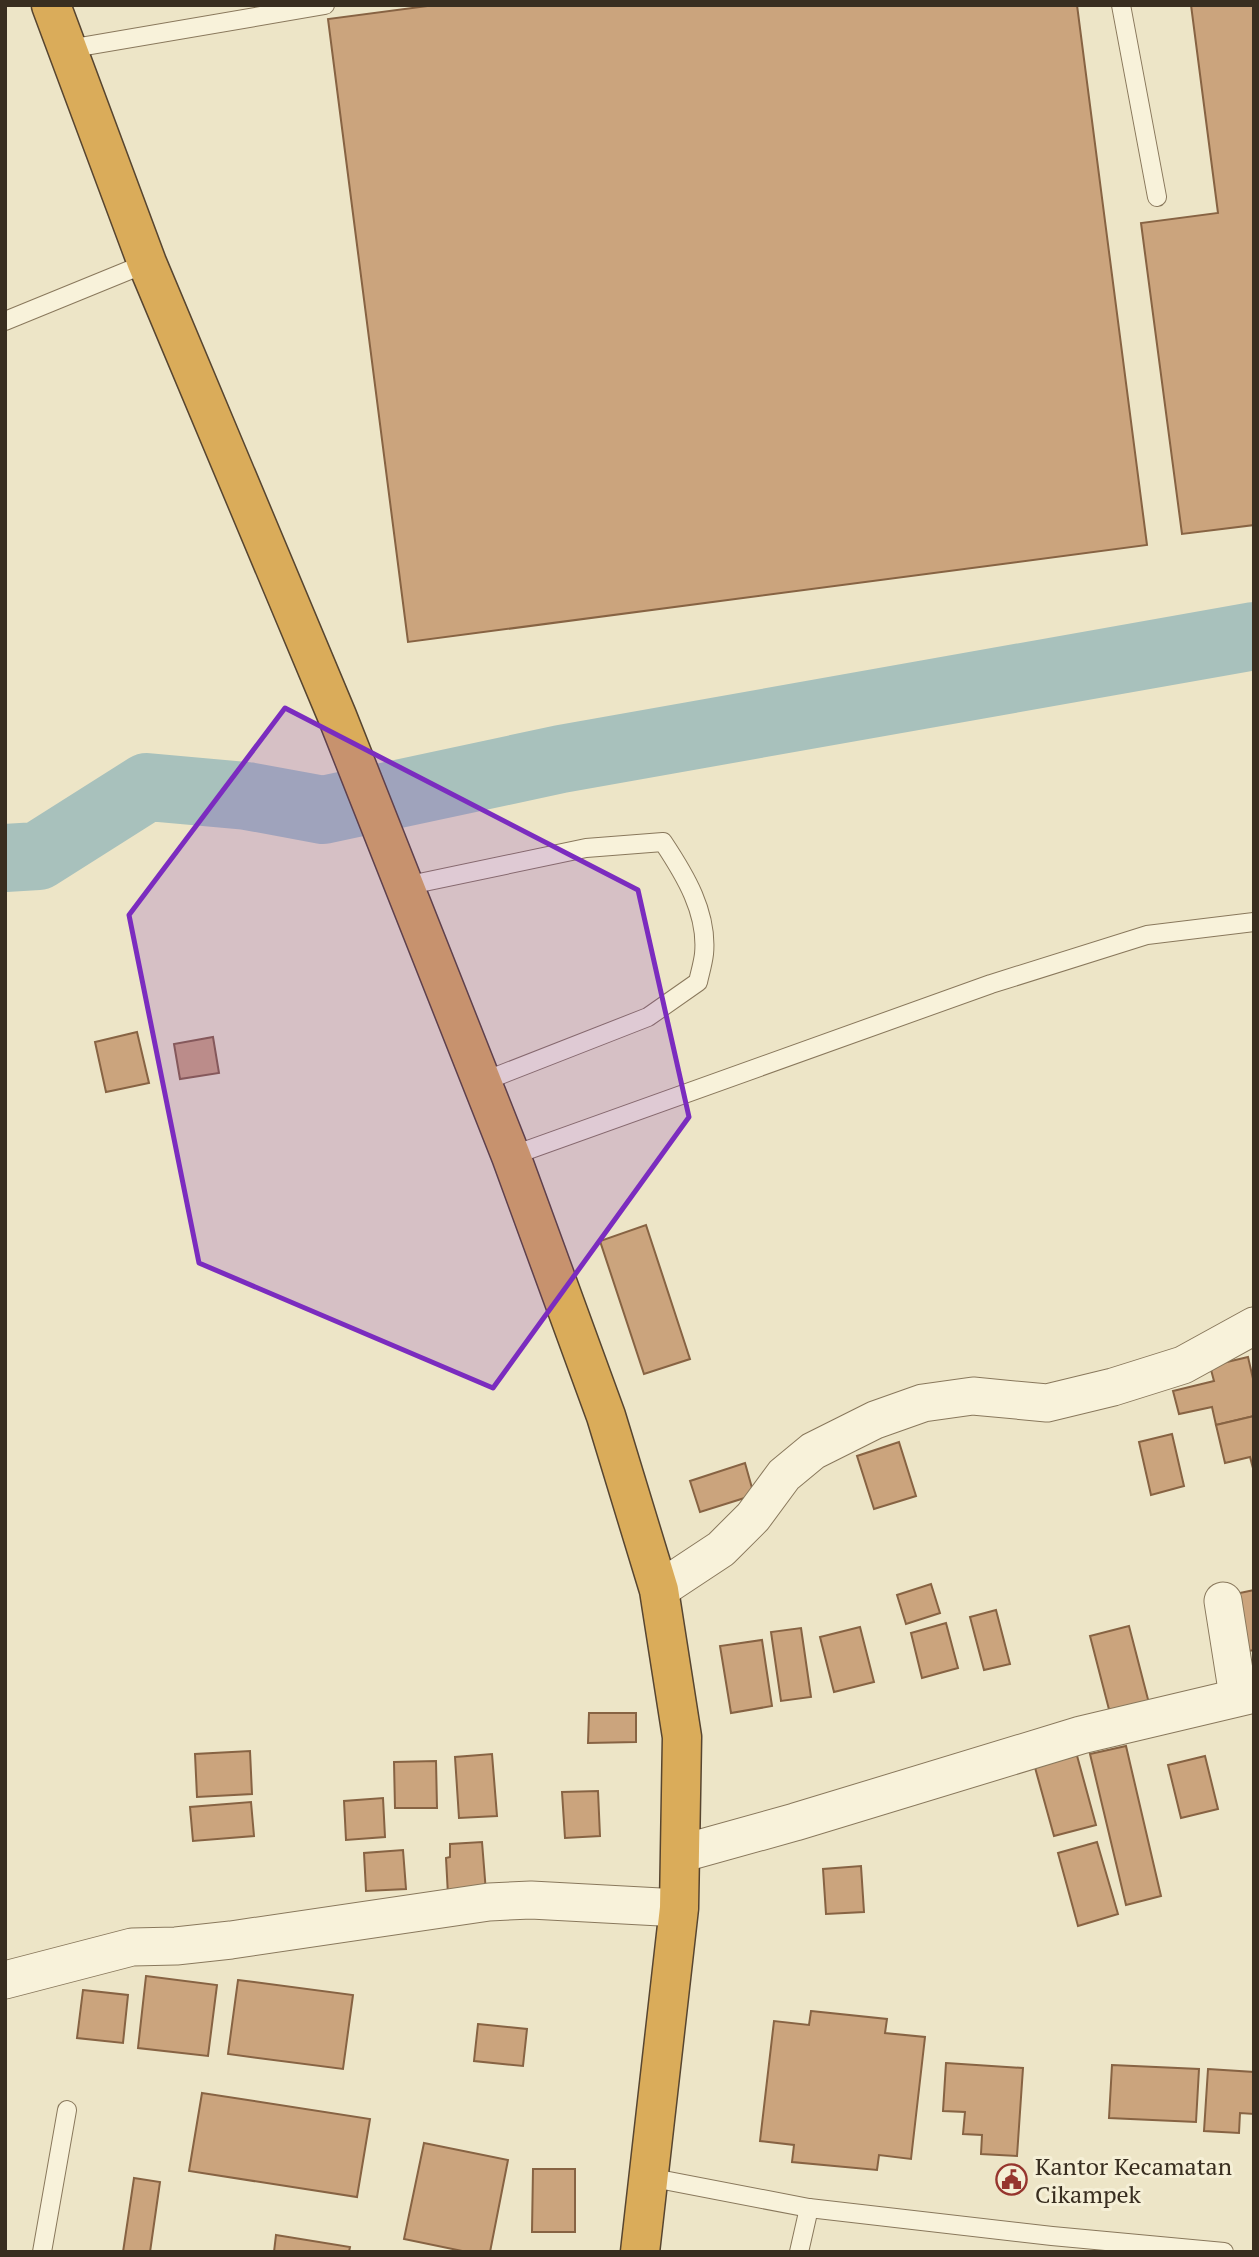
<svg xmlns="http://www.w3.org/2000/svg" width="1259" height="2257" font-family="'PT Serif',serif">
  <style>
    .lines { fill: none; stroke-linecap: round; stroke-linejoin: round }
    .river { stroke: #a8c1bc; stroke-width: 68 }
    .building { fill: #cba47d; stroke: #876343; stroke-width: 2 }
    .lane-casing { stroke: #89785c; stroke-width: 20 }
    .street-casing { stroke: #89785c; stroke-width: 39 }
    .highway-casing { stroke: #574530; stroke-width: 41 }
    .lane { stroke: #f8f2da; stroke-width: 18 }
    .street { stroke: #f8f2da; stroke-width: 37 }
    .highway { stroke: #daac5a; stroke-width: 38 }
    .marked { fill: #7b2cbf; fill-opacity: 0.2; stroke: #7b2cbf; stroke-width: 5; stroke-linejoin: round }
    .labels { text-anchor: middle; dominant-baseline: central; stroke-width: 6; stroke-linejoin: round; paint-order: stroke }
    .poi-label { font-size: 24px; fill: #392e20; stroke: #f5efd6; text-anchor: start }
  </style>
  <rect width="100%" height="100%" fill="#ede5c7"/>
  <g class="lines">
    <polyline class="river" points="5,858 38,856 147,787 247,796 323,810 561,759 1254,636"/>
  </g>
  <g class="building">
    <polygon points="435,5 1077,5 1147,545 408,642 328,19"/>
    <polygon points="1191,5 1254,5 1254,525 1182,534 1141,223 1218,213"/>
    <polygon points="137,1032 149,1083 106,1092 95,1042"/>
    <polygon points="213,1037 219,1073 180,1079 174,1044"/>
    <polygon points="646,1225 690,1359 644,1374 600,1241"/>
    <polygon points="1248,1357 1254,1383 1254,1416 1216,1425 1212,1407 1179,1414 1173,1391 1214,1381 1210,1366"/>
    <polygon points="1254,1416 1254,1472 1250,1457 1225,1463 1216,1425"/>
    <polygon points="1172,1434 1184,1486 1151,1495 1139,1442"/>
    <polygon points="899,1442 916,1496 874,1509 857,1456"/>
    <polygon points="745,1463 754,1495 700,1512 690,1481"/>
    <polygon points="931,1584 940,1613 906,1624 897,1595"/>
    <polygon points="1254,1590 1254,1650 1249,1651 1235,1594"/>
    <polygon points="996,1610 1010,1664 984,1670 970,1617"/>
    <polygon points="946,1623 958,1668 922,1678 911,1633"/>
    <polygon points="1129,1626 1151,1711 1112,1721 1090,1636"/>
    <polygon points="860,1627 874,1682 834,1692 820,1637"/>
    <polygon points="801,1628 811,1697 781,1701 771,1632"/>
    <polygon points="762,1640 772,1706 731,1713 720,1646"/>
    <polygon points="589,1713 636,1713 636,1742 588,1743"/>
    <polygon points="1126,1746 1161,1896 1126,1905 1090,1754"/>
    <polygon points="250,1751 252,1794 197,1797 195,1754"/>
    <polygon points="1076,1752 1096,1825 1054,1836 1034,1764"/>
    <polygon points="492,1754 497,1816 459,1818 455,1757"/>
    <polygon points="1205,1756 1218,1809 1181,1818 1168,1765"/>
    <polygon points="436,1761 437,1808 395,1808 394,1762"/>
    <polygon points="598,1791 600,1836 565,1838 562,1792"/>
    <polygon points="383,1798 385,1837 346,1840 344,1801"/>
    <polygon points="251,1802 254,1836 193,1841 190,1807"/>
    <polygon points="482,1842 486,1892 448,1895 446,1858 450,1857 450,1844"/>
    <polygon points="1097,1842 1118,1914 1078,1926 1058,1853"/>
    <polygon points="403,1850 406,1889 366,1891 364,1853"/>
    <polygon points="861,1866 864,1912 826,1914 823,1869"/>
    <polygon points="146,1976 217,1985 208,2056 138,2048"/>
    <polygon points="238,1980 353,1995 343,2069 228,2054"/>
    <polygon points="83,1990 128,1995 123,2043 77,2038"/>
    <polygon points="811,2011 887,2019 885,2033 925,2037 911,2159 879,2155 877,2170 792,2162 794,2145 760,2141 774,2021 809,2025"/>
    <polygon points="478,2024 527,2029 523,2066 474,2061"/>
    <polygon points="946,2063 1023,2068 1017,2156 981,2154 982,2135 963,2134 965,2112 943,2111"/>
    <polygon points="1112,2065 1199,2069 1196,2122 1109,2118"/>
    <polygon points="1208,2069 1254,2072 1254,2114 1240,2113 1239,2133 1204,2131"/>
    <polygon points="202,2093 370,2119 357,2197 189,2171"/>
    <polygon points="424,2143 508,2160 490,2252 467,2252 404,2239"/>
    <polygon points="533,2169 575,2169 575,2232 532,2232"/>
    <polygon points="134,2178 160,2182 150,2252 123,2252"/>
    <polygon points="276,2235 350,2247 349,2252 274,2252"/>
  </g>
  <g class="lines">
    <defs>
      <g id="lane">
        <polyline points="1121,5 1157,197"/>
        <polyline points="68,49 325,5"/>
        <polyline points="5,321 147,263"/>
        <path d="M 405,886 L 586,848 L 663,842 C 685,875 708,913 704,954 C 703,963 700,973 698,982 L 648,1017 L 482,1082"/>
        <polyline points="511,1156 991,984 1147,935 1254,922"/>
        <polyline points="648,2177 809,2208 1052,2236 1224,2252"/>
        <polyline points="42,2252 67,2110"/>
        <polyline points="799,2252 809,2208"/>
      </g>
      <g id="street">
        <polyline points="659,1590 721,1549 753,1517 784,1475 813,1451 875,1420 923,1403 973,1396 1047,1403 1113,1387 1183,1365 1254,1326"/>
        <polyline points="1223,1601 1238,1696"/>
        <polyline points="680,1854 795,1822 1081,1735 1254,1694"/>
        <polyline points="5,1980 132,1947 176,1946 231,1940 489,1902 531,1900 679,1908"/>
      </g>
      <polyline id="highway" points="51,5 147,263 337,716 511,1156 606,1416 659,1590 682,1737 679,1908 640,2252"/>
    </defs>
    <use href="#lane" class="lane-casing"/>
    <use href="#street" class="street-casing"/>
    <use href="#highway" class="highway-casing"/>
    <use href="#lane" class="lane"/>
    <use href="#street" class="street"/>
    <use href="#highway" class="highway"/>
  </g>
  <path class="marked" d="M 285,708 L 638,890 L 689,1117 L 493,1388 L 199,1263 L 129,915 Z"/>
  <defs>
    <symbol id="civic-ring" viewBox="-11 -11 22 22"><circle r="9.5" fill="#f5efd6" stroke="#96352e" stroke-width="1.5"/><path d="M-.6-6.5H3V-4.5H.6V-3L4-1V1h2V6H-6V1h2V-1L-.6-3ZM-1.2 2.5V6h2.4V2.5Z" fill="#96352e"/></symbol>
  </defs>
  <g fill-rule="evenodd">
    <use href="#civic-ring" x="994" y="2162" width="35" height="35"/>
  </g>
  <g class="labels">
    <g class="poi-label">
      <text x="1035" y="2166">Kantor Kecamatan<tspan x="1035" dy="28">Cikampek</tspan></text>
    </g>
  </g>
  <rect width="1259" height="2257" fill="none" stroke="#392e20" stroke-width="14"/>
</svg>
